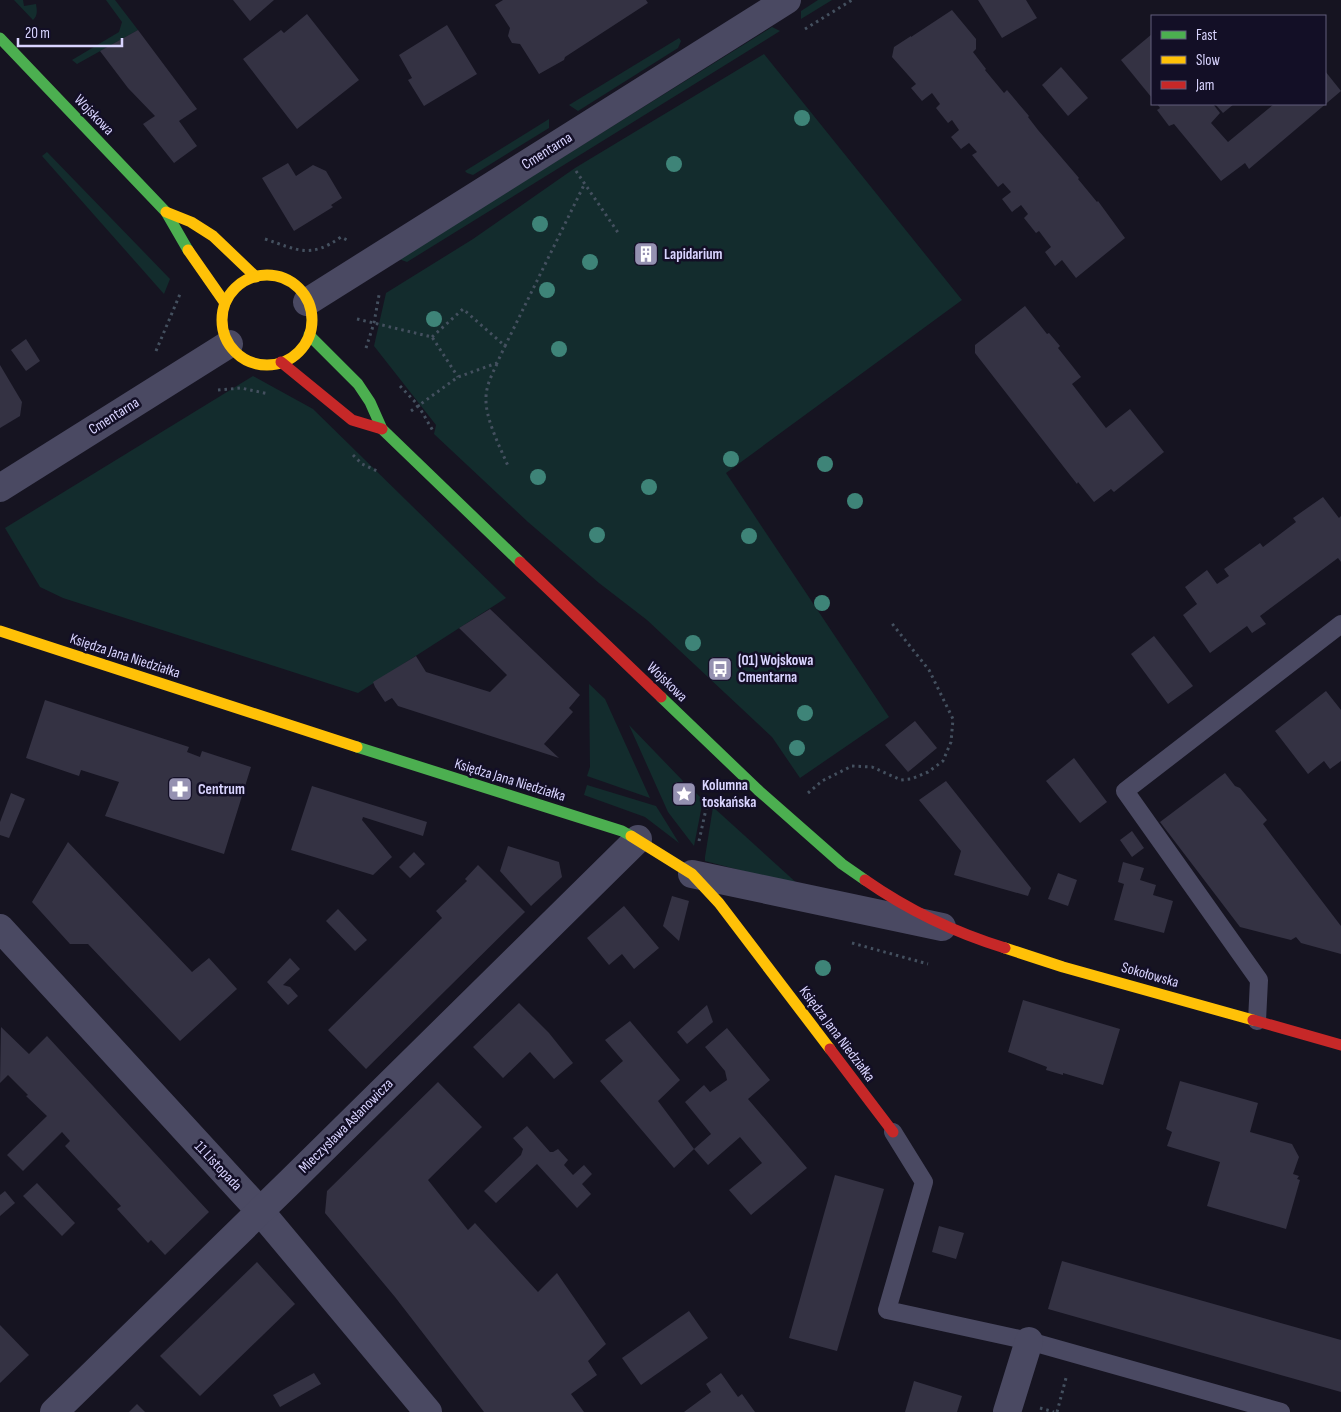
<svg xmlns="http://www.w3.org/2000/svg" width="1341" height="1412" font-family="'Sofia Sans Condensed',sans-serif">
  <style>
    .green { fill: #132c2d }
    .building { fill: #343243 }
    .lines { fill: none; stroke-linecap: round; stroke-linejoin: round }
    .path { stroke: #44505f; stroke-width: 3; stroke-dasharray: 2.5 4; stroke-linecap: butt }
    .lane { stroke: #4a4962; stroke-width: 18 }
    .street { stroke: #4a4962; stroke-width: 28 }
    .fast { stroke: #4caf50; stroke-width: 11 }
    .slow { stroke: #ffc107; stroke-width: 11 }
    .jam { stroke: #c62828; stroke-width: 11 }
    .tree { fill: #3e8478 }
    .labels { text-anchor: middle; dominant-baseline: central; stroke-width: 5; stroke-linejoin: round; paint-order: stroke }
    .street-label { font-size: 15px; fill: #d9d4ff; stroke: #130f26 }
    .poi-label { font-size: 15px; font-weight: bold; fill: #d9d4ff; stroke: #130f26; text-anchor: start }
  </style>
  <rect width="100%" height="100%" fill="#161421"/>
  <g class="green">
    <path d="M 14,0 L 23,0 L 24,6 L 36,4 C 37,11 38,15 33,20 Z"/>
    <polygon points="106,0 115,0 138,30 77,64 72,60 119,32 122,22"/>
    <polygon points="818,0 832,0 801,19 801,11"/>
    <polygon points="772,27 780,31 407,262 399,259"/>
    <polygon points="679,38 681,41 678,48 578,111 569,105"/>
    <polygon points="764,54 962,300 726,473 889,717 800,778 772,737 647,620 599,583 528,522 434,434 436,425 374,346 386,293 473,239 575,168"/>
    <polygon points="549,119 549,128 473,175 467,173 465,171"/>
    <polygon points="47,152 170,279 164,294 42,156"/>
    <polygon points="253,376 313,409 506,598 358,693 63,598 40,587 5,528"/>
    <polygon points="589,684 605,699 650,798 587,776 590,767"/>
    <polygon points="629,725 683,781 674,799 688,806 695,792 703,800 694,846 668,812"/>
    <polygon points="587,785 656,806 679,843 645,817 584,795"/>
    <polygon points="713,807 800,886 705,861 705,857"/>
  </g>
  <g class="building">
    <polygon points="233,0 274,0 250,21"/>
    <polygon points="503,0 646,0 648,3 565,57 564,60 539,74 520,44 512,43 508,36 510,28 495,5"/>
    <polygon points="978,0 1026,0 1037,18 1002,38"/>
    <polygon points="952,10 976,39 976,49 973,52 986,69 985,70 1004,93 1007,90 1029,116 1028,117 1038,130 1079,178 1078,179 1097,202 1098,201 1125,238 1076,278 1062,260 1055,266 1045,252 1051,247 1039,231 1036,233 1024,218 1028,214 1021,205 1012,212 1002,199 1011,192 1003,183 998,187 972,155 977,152 969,143 961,149 951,137 959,130 952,120 948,123 936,108 940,104 932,93 922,101 911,88 916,84 892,57 894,47 911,36 911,37"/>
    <polygon points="307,14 359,80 297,129 243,59 281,30 284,33"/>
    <polygon points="447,25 477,74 424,106 408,80 412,78 399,55"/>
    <polygon points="138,30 197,109 179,121 197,146 174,163 143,124 155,116 128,88 100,51"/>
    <polygon points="1152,34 1152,98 1121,60"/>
    <polygon points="1061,67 1088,98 1068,116 1042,85"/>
    <polygon points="1325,71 1341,91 1249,169 1245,163 1221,181 1174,124 1169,126 1157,110 1160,108 1157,104 1213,104 1220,113 1211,123 1228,142 1274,104 1325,104"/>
    <polygon points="1215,104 1234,104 1223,113"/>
    <polygon points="288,163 296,176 313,165 326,171 342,198 331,205 333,207 294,231 262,178"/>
    <polygon points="649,242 658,255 643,265 633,253"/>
    <polygon points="1025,306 1047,334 1049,333 1060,346 1058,348 1081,377 1072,384 1106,428 1130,409 1164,452 1114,492 1111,489 1094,502 1078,482 1077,484 975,353 975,345"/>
    <polygon points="26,339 40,361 26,371 11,350"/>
    <polygon points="0,365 22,402 20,416 0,428"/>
    <polygon points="1323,497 1339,518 1341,516 1341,562 1338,558 1260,616 1266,624 1252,633 1247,626 1210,653 1183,615 1197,604 1185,587 1207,570 1217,584 1229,576 1224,569 1260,543 1263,547 1296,522 1293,518"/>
    <polygon points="490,609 580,695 569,708 573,712 544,744 559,758 398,706 392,698 385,702 375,687 373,682 416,656 426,672 490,692 507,675 459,628"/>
    <polygon points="1154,636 1193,686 1168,704 1131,654"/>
    <polygon points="1326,691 1341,710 1341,761 1330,769 1324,761 1308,774 1275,731"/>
    <polygon points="45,700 189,747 187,752 200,757 202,751 251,767 224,854 105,816 119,782 81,770 79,776 26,758"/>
    <polygon points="915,721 937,748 908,772 885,745"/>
    <polygon points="1074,758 1107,802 1080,823 1046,781"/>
    <polygon points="1225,773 1235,786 1240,788 1267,820 1263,824 1341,926 1341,954 1301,943 1296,937 1291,940 1240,927 1160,822"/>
    <polygon points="946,781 1031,888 1028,896 954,875 961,851 919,800"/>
    <polygon points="312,786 427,822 423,836 363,817 362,820 392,857 373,875 291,850"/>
    <polygon points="11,793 25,799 9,838 0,835 0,822"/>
    <polygon points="1132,831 1144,848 1132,857 1120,840"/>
    <polygon points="68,842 192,972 209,958 237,989 180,1041 88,944 70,944 32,902"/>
    <polygon points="508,846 559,862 562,877 531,906 500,871"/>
    <polygon points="414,852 425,864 410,878 399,867"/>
    <polygon points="1123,862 1144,868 1140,880 1156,885 1153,895 1173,901 1164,933 1114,920 1124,884 1118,882"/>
    <polygon points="478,865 525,912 366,1069 328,1030 442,918 436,911 467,881 465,879"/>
    <polygon points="1058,873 1077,880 1068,906 1048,899"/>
    <polygon points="672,896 689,901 679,941 663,926"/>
    <polygon points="624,906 659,948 634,969 622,954 609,965 587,938"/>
    <polygon points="338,909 367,940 355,951 326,921"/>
    <polygon points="290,958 300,969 283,985 290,987 298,996 288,1005 267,982"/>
    <polygon points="1023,1000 1120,1029 1103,1085 1063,1073 1063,1075 1046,1070 1047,1067 1008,1052"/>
    <polygon points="519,1003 549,1033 573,1063 554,1079 530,1052 503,1078 473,1047"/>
    <polygon points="707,1005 713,1022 687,1044 677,1032"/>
    <polygon points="630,1021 680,1080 658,1101 694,1149 674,1168 600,1081 623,1061 605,1040"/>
    <polygon points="1,1027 29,1054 47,1036 209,1212 165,1255 151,1240 148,1243 117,1209 121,1206 65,1146 70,1141 62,1132 23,1171 7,1155 47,1116 26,1096 28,1095 8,1075 0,1083"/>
    <polygon points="727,1028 770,1080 748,1099 807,1168 751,1215 729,1190 762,1163 740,1137 708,1165 694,1149 711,1134 685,1102 704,1085 710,1092 727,1080 725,1071 705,1047"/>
    <polygon points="1180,1081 1258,1103 1250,1132 1292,1144 1299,1157 1293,1174 1299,1176 1297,1179 1300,1180 1286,1229 1207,1206 1220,1162 1167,1146 1172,1132 1166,1129"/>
    <polygon points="438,1082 482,1127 428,1180 468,1230 475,1223 538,1292 557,1273 606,1344 588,1361 597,1375 571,1394 584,1412 484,1412 395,1297 325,1213 327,1191"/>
    <polygon points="527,1126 550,1152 553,1152 558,1149 568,1160 564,1165 573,1175 584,1165 592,1174 582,1184 591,1194 577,1208 537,1164 496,1203 484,1191 521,1155 523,1149 513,1138"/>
    <polygon points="835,1175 884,1189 837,1351 789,1338"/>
    <polygon points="37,1183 75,1223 62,1236 23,1196"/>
    <polygon points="5,1191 15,1203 0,1216 0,1195"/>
    <polygon points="939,1226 964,1233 956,1259 932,1252"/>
    <polygon points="1062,1261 1341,1340 1341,1392 1048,1309"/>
    <polygon points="257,1262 295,1304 200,1396 160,1356"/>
    <polygon points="689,1311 708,1338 641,1385 622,1358"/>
    <polygon points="0,1325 29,1355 0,1383"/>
    <polygon points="314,1373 321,1384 280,1407 273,1395"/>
    <polygon points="721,1373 738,1397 742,1394 755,1412 684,1412 711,1392 706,1384"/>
    <polygon points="914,1381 962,1396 957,1412 905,1412"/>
    <polygon points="137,1404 145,1412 129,1412"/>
  </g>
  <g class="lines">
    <g class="path">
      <polyline points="805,29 852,0"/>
      <polyline points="576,171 619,234"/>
      <path d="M 265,239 C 298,250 310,259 341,237 L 347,240"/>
      <polyline points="357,319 432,337 458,377"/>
      <polyline points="432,337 463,309 505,346 585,183"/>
      <polyline points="366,348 374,323 379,295"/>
      <polyline points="156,351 180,294"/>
      <path d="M 497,364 C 492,374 486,386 486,398 C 485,418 500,447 508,466"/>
      <polyline points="400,386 418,405 433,431"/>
      <polyline points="218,390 241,388 269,394"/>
      <polyline points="411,411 458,377 497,363 505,346"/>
      <polyline points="353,455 362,464 377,471"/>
      <polyline points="808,793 822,781 852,766 872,767 901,780 911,779 928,772 943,761 951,742 953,719 929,670 890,621"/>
      <polyline points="699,841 708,800"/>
      <polyline points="852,943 928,964"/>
      <polyline points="1040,1408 1054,1412"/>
      <polyline points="1057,1412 1066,1378"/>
    </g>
    <g class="lane">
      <polyline points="1257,1021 1259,980 1125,791 1341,624"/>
      <polyline points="893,1132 924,1182 887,1310 1029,1341 1281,1412"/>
    </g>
    <g class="street">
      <polyline points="307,302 787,0"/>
      <polyline points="0,488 229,344"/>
      <polyline points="692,874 942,927"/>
      <polyline points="0,928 260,1211 428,1412"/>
      <polyline points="54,1412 291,1181 638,839"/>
      <polyline points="1007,1412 1029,1341"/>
    </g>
    <g class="fast">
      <polyline points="0,38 166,212 188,250"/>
      <polyline points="309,335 358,384 370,402 382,429 520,562"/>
      <polyline points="661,697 758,790 842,864 865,880"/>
      <polyline points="357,747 622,831 631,836"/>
    </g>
    <g class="slow">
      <polyline points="166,212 191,222 213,236 256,277"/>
      <polyline points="188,250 225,303"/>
      <circle cx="267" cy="320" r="45"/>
      <polyline points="0,631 357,747"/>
      <polyline points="631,836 692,874 719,903 830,1049"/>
      <polyline points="1005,948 1063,967 1253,1020"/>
    </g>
    <g class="jam">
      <polyline points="281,362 352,420 382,429"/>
      <polyline points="520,562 661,697"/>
      <path d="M 865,880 C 908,910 956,933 1005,948"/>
      <polyline points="1253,1020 1341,1045"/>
      <polyline points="830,1049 893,1132"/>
    </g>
  </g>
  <g class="tree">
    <circle cx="802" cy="118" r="8"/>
    <circle cx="674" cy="164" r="8"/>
    <circle cx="540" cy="224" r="8"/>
    <circle cx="590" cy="262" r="8"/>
    <circle cx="547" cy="290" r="8"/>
    <circle cx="434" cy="319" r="8"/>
    <circle cx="559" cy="349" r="8"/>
    <circle cx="731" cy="459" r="8"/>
    <circle cx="825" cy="464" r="8"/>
    <circle cx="538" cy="477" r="8"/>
    <circle cx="649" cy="487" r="8"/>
    <circle cx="855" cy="501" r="8"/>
    <circle cx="597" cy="535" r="8"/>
    <circle cx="749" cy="536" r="8"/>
    <circle cx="822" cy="603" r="8"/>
    <circle cx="693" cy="643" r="8"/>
    <circle cx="805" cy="713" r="8"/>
    <circle cx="797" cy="748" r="8"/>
    <circle cx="823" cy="968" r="8"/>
  </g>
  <defs>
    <symbol id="building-square" viewBox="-11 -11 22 22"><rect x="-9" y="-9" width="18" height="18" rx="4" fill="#9591b1" stroke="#130f26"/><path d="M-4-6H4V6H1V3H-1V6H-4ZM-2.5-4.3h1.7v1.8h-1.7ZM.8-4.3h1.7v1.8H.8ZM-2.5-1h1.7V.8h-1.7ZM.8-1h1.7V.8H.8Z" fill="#fff"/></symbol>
    <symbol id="bus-square" viewBox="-11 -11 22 22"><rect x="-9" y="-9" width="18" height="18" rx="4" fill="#9591b1" stroke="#130f26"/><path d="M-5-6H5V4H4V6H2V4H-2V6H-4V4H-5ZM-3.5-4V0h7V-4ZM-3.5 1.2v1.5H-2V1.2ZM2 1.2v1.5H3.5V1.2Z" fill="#fff"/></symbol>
    <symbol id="pharmacy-square" viewBox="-11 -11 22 22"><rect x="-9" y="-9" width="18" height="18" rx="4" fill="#9591b1" stroke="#130f26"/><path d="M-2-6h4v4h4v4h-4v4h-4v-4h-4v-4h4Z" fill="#fff"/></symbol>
    <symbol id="sight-square" viewBox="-11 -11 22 22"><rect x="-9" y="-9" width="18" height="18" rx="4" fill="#9591b1" stroke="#130f26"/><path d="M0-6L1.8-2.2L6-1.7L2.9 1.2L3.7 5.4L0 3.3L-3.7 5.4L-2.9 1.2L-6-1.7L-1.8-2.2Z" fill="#fff"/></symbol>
  </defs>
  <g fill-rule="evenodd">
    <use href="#building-square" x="632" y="240" width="28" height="28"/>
    <use href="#bus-square" x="706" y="655" width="28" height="28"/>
    <use href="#pharmacy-square" x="166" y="775" width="28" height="28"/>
    <use href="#sight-square" x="670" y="780" width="28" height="28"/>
  </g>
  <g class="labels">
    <g class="street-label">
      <text transform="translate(94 115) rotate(46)">Wojskowa</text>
      <text transform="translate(547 151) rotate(-32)">Cmentarna</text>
      <text transform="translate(114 416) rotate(-32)">Cmentarna</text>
      <text transform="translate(125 656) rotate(18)">Księdza Jana Niedziałka</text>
      <text transform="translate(667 682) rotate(44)">Wojskowa</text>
      <text transform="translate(510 780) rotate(17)">Księdza Jana Niedziałka</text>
      <text transform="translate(1150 975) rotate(16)">Sokołowska</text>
      <text transform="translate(837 1034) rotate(53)">Księdza Jana Niedziałka</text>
      <text transform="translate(346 1126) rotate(-45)">Mieczysława Asłanowicza</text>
      <text transform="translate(218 1166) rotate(47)">11 Listopada</text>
    </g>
    <g class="poi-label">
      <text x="664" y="254">Lapidarium</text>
      <text x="738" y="660">(01) Wojskowa<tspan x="738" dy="17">Cmentarna</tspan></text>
      <text x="702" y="785">Kolumna<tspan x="702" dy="17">toskańska</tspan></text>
      <text x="198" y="789">Centrum</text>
    </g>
  </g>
  <rect x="1151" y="15" width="175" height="90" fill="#130f26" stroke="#625e7d"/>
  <rect x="1161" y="31" width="25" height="8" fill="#4caf50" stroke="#625e7d"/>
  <text x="1196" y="40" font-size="15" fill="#d9d4ff">Fast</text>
  <rect x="1161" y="56" width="25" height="8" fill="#ffc107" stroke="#625e7d"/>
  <text x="1196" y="65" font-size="15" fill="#d9d4ff">Slow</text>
  <rect x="1161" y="81" width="25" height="8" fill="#c62828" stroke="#625e7d"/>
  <text x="1196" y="90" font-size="15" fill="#d9d4ff">Jam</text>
  <path d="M18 38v8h104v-8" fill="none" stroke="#d9d4ff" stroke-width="2.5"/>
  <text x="25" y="38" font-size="15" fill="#d9d4ff" stroke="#130f26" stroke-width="4" paint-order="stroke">20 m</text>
</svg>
